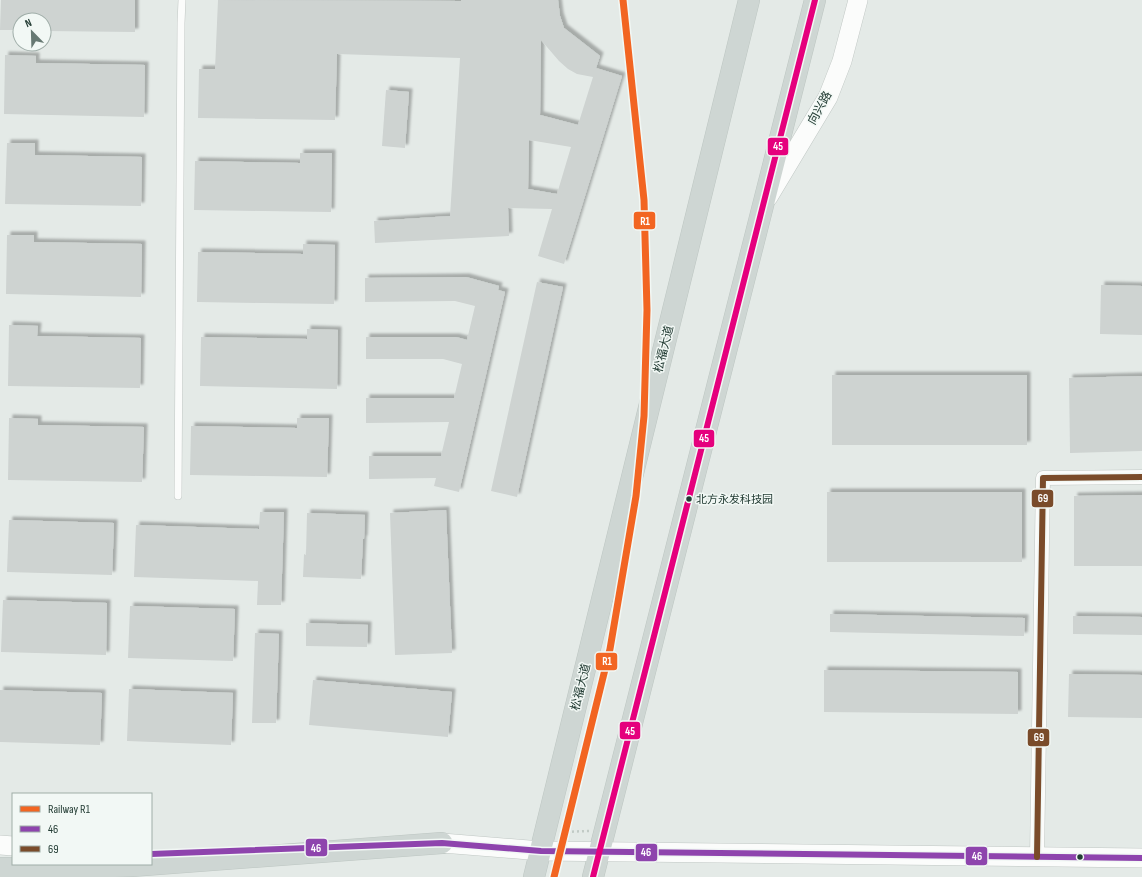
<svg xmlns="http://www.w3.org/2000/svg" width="1142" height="877" font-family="'Sofia Sans Condensed','Noto Sans SC',sans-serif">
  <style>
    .building { fill: #ced3d1; fill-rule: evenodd; filter: url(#shadow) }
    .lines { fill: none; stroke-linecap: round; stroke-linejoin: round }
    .lane-casing { stroke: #c1c7c4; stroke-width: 8 }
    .street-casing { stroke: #c1c7c4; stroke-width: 15 }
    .secondary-casing { stroke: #c0c7c4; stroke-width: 20 }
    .primary-casing { stroke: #bdc6c2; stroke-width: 22 }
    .path { stroke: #c1cac5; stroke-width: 2.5; stroke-dasharray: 2 3; stroke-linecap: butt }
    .lane { stroke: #fbfcfb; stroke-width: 7 }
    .street { stroke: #fbfcfb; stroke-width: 14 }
    .secondary { stroke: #fbfcfb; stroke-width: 19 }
    .primary { stroke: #ced6d3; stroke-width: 21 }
    .bus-1-casing { stroke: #f2f8f5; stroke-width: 9 }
    .bus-2-casing { stroke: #f2f8f5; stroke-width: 9 }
    .bus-3-casing { stroke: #f2f8f5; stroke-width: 9 }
    .bus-1 { stroke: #8e44ad; stroke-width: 6 }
    .bus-2 { stroke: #7a4b2a; stroke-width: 6 }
    .bus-3 { stroke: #e5007d; stroke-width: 6 }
    .rail-1-casing { stroke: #f2f8f5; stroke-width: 10 }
    .rail-1 { stroke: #f26522; stroke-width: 7 }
    .bus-dot { fill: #233c34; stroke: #f2f8f5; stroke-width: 1.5 }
    .labels { text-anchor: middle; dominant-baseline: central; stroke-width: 3; stroke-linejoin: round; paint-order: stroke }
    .bus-label { font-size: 11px; fill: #233c34; stroke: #f2f8f5; text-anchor: start }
    .street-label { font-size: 12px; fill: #233c34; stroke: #f2f8f5 }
    .line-badge { stroke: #f2f8f5; stroke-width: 1.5 }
    .badge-label { font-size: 11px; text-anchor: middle; font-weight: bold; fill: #fff }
  </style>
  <defs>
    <filter id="shadow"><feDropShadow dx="3.5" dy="-3.5" stdDeviation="1" flood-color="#0004"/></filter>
  </defs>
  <rect width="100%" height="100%" fill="#e4eae7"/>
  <g class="building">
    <polygon points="1,0 135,0 135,32 44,31 44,20 20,20 20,30 0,30"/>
    <path d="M 218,0 L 461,1 L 461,0 L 558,0 L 560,16 L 564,28 L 600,56 L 596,68 L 622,76 L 564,264 L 538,256 L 552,209 L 508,208 L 509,236 L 375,243 L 374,221 L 450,216 L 460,58 L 337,54 L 335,120 L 198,118 L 199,69 L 215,69 ZM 541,40 L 559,61 L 568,69 L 577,74 L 593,77 L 578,125 L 540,115 ZM 529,140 L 571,147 L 557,194 L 528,189 Z"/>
    <polygon points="5,55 36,56 36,63 145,65 144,117 4,114"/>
    <polygon points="386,90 409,92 405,148 382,146"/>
    <polygon points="7,143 35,143 35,155 142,157 141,206 5,204"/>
    <polygon points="300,153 332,153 331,212 194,210 195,161 300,163"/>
    <polygon points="7,235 34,235 34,242 142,244 141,297 6,294"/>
    <polygon points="303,244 335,245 334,304 197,302 198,252 303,254"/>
    <polygon points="466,277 499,286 498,290 505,292 459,492 434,486 436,478 369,479 369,456 441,456 449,422 366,423 366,398 454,398 462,364 443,359 366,359 366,337 456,337 467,340 475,306 455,301 365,302 365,278"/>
    <polygon points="537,282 563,287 517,497 491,491"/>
    <polygon points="1101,285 1142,286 1142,335 1100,334"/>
    <polygon points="9,325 38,326 37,336 141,338 140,388 8,386"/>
    <polygon points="307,329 338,330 337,389 200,386 201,337 307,339"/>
    <rect x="832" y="375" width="195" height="70"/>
    <polygon points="1142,376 1142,451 1070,453 1069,378"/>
    <polygon points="9,418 38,419 38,425 144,427 142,482 8,480"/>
    <polygon points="297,418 329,418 327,477 190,475 191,426 297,428"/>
    <rect x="827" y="492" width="195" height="70"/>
    <polygon points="1142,495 1142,566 1074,566 1074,496"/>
    <polygon points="446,510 452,653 395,655 390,513"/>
    <polygon points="260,512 284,512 281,605 257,605 258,581 134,577 136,525 259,529"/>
    <polygon points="307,513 365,515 364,539 363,539 361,579 303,577 304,554 306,555"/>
    <polygon points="9,520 114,523 112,575 7,572"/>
    <polygon points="3,600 107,603 106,655 1,652"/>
    <polygon points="130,606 235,609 233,661 128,658"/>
    <polygon points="830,614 1025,618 1024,636 830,632"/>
    <polygon points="1073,616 1142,617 1142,635 1073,634"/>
    <polygon points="306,623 368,625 367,647 306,646"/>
    <polygon points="255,633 279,634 276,723 252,723"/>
    <polygon points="824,670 1018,672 1018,714 824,712"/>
    <polygon points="1069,674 1142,675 1142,718 1068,717"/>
    <polygon points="313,680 452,692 448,737 309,725"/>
    <polygon points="129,689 233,693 231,745 127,741"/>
    <polygon points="0,690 102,693 100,745 0,742"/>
  </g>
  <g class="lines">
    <defs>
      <polyline id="lane" points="178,496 181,23 182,0"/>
      <polyline id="street" points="1037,857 1043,478 1142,477"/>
      <g id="secondary">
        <polyline points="768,197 828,97 842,61 858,0"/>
        <polyline points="426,844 442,843 541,851 1142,858"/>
        <polyline points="0,845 13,846"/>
      </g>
      <g id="primary">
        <polyline points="0,868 62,868 132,866 442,843"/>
        <polyline points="534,877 749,0"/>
        <polyline points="593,877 815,0"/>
      </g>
    </defs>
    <use href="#lane" class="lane-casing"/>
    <use href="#street" class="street-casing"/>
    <use href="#secondary" class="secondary-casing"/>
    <use href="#primary" class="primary-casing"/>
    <polyline class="path" points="562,832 589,831"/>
    <use href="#lane" class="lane"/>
    <use href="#street" class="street"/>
    <use href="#secondary" class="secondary"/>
    <use href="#primary" class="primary"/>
    <defs>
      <polyline id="bus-1" points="151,854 442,843 541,851 1142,858"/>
      <polyline id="bus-2" points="1037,857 1043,478 1142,477"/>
      <polyline id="bus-3" points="593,877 815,0"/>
    </defs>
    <use href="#bus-1" class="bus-1-casing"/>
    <use href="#bus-2" class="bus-2-casing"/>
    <use href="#bus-3" class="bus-3-casing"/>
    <use href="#bus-1" class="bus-1"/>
    <use href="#bus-2" class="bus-2"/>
    <use href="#bus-3" class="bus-3"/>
    <defs>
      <polyline id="rail-1" points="554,877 610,649 636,496 644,416 647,310 644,200 623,0"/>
    </defs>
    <use href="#rail-1" class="rail-1-casing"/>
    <use href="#rail-1" class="rail-1"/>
  </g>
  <g class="bus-dot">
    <circle cx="689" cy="499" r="3.5"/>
    <circle cx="1080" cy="857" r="3.5"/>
  </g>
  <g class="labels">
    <g class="bus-label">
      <text x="696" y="499">北方永发科技园</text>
    </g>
    <g class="street-label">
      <text transform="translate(820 108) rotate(-61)">向兴路</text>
      <text transform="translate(664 349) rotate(-76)">松福大道</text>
      <text transform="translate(581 687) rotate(-76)">松福大道</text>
    </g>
  </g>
  <g class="line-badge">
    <rect x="767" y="137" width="22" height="19" rx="4" fill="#e5007d"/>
    <rect x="633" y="211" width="23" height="19" rx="4" fill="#f26522"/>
    <rect x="693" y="429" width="22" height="19" rx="4" fill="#e5007d"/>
    <rect x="1031" y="489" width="23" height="19" rx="4" fill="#7a4b2a"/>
    <rect x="595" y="652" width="23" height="19" rx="4" fill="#f26522"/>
    <rect x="619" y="721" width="22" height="19" rx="4" fill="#e5007d"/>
    <rect x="1027" y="728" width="23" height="19" rx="4" fill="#7a4b2a"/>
    <rect x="305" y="838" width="23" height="19" rx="4" fill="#8e44ad"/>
    <rect x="635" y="843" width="23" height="19" rx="4" fill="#8e44ad"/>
    <rect x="965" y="846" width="23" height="20" rx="4" fill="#8e44ad"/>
  </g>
  <g class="badge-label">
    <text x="778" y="150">45</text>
    <text x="645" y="225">R1</text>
    <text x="704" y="442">45</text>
    <text x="1043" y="502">69</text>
    <text x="607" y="665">R1</text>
    <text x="630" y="735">45</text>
    <text x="1039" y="741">69</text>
    <text x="316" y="852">46</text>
    <text x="646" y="856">46</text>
    <text x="977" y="860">46</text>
  </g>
  <rect x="12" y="793" width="140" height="72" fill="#f2f8f5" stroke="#9fada8"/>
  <rect x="20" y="806" width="20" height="6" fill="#f26522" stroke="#9fada8"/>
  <text x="48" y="813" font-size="12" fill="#233c34">Railway R1</text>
  <rect x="20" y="826" width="20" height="6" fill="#8e44ad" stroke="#9fada8"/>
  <text x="48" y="833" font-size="12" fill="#233c34">46</text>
  <rect x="20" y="846" width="20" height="6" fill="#7a4b2a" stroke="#9fada8"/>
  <text x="48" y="853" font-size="12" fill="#233c34">69</text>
  <g transform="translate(32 32) rotate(337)"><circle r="19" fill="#f2f8f5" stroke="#9fada8"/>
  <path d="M0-3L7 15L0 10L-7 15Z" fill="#677973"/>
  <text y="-6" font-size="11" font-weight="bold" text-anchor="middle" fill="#233c34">N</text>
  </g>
</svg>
